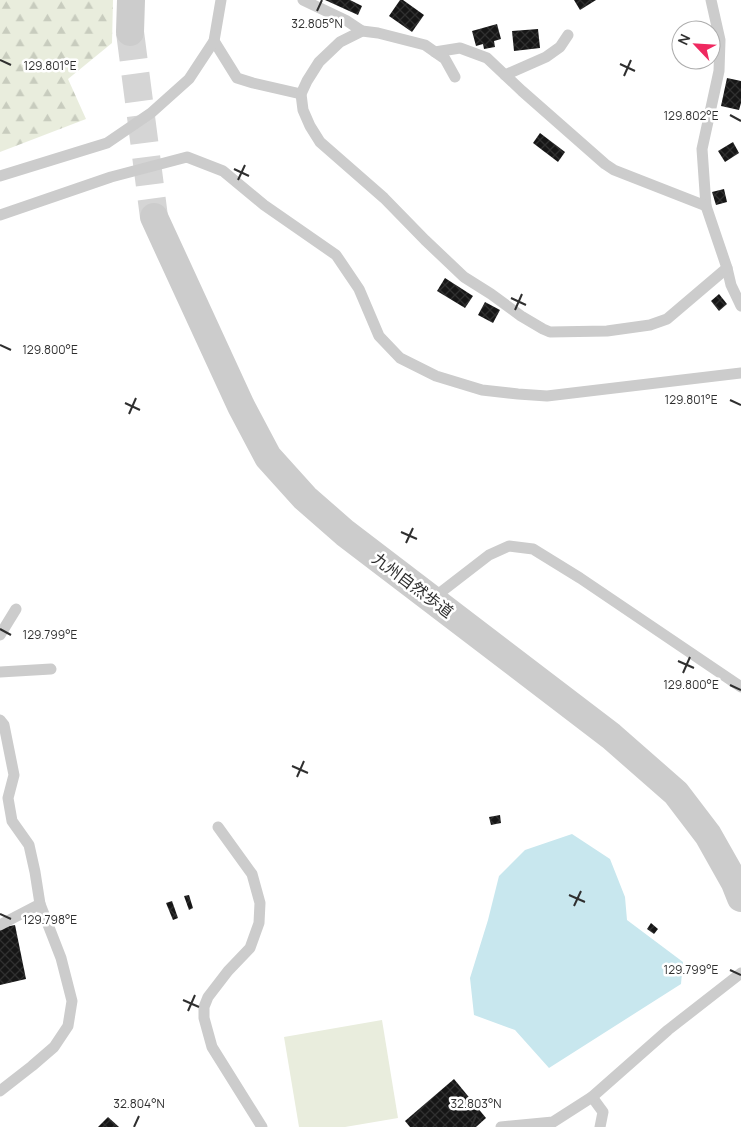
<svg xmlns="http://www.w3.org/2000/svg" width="741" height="1127" font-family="Manrope,'Noto Sans JP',sans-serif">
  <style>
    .forest { fill: url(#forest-firs) }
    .pitch { fill: #e9eddd }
    .water { fill: #c8e7ee }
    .building { fill: url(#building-cross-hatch) }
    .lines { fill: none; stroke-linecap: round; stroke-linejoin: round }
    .tertiary-tunnel { stroke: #d5d5d5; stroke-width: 28; stroke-dasharray: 28 14; stroke-linecap: butt }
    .service { stroke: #ccc; stroke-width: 11 }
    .tertiary { stroke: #ccc; stroke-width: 28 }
    .ticks { fill: none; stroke: #2f2f2f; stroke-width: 2 }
    .labels { text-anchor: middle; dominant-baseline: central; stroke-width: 5; stroke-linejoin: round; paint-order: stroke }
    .street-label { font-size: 16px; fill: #2f2f2f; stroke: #fff }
    .ticks-label { font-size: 12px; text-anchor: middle; fill: #2f2f2f; stroke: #fff; stroke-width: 5; stroke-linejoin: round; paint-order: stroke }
  </style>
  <defs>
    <pattern id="forest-firs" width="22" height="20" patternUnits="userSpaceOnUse" patternTransform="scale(1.25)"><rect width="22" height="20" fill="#e9eddd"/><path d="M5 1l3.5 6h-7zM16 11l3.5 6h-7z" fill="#c8ccbe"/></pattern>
    <pattern id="building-cross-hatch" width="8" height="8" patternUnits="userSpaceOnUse" patternTransform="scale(1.25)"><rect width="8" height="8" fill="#161616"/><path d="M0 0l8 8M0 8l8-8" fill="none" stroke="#303030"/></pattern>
  </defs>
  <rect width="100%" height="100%" fill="#fff"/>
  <polygon class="forest" points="0,0 113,0 112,43 68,79 86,119 0,152"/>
  <polygon class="pitch" points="382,1020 398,1118 345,1127 299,1127 284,1037"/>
  <polygon class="water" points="572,834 610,859 625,897 627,920 683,962 681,984 549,1068 515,1030 474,1015 470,978 488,920 499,876 525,850"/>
  <g class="building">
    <polygon points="325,0 350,0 362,6 358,15"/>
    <polygon points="400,0 403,0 424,15 412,32 389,16"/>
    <polygon points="574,0 596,0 580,10"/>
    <polygon points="497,24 501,39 494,41 495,47 484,49 483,44 476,46 472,31"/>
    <polygon points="538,29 540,48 514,51 512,31"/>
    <polygon points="727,78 741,81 741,103 739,110 721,106"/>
    <polygon points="540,133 565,152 558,162 533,143"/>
    <polygon points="733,142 739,153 725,162 718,151"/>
    <polygon points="724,189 727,202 716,205 712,192"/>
    <polygon points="445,278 473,296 465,308 437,291"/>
    <polygon points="719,294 727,304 719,311 711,301"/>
    <polygon points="485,302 500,310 493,323 478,315"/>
    <polygon points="500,815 501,823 491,825 489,817"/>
    <polygon points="189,895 193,908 189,910 184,896"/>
    <polygon points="172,901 178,918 173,920 166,903"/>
    <polygon points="651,923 658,929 654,934 647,929"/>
    <polygon points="15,925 26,979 0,985 0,928"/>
    <polygon points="454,1079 486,1118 476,1127 410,1127 405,1121"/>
    <polygon points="108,1117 119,1127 98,1127"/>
  </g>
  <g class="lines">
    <polyline class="tertiary-tunnel" points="130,32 154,217"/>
    <g class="service">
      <polyline points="303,0 347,21 362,31"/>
      <polyline points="711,0 720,40 719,71 702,149 706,206 727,268 731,285 741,306"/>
      <polyline points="214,41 237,78 253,83 301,94"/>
      <polyline points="435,52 460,48 487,58 522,91 605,164 614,170 706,206"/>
      <polyline points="505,75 546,57 560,47 568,35"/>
      <polyline points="455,77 445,59 425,45 378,33 362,31 340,42 319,62 307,81 301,94 303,110 310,126 320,142 384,198 425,240 464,277 491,294 521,316 543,329 550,332 607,331 650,325 667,319 727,268"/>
      <polyline points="0,176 107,143 151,113 189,79 214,41 221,0"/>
      <polyline points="0,215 111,177 187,157 223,171 264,205 336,255 359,289 379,336 400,358 436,376 482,390 518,394 547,396 741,373"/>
      <polyline points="432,599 489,555 509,546 533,549 580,578 741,687"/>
      <polyline points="0,635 16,609"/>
      <polyline points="0,672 51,669"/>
      <polyline points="0,720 4,725 14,775 8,798 12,821 29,845 35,872 40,904"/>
      <polyline points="218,827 252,874 260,903 259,923 250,948 228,971 208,997 204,1007 204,1018 212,1047 262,1127"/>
      <polyline points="0,925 40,904 61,958 72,1001 68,1026 54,1047 32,1066 0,1091"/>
      <polyline points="592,1097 603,1112 600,1127"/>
      <polyline points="501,1127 553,1122 592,1097 668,1030 741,973"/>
    </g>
    <g class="tertiary">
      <polyline points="130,32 131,0"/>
      <polyline points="154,217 241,406 268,457 305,498 345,533 611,736 676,793 708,835 735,883 741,898"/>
    </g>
  </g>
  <path class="ticks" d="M 317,11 L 322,0M 0,60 L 11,65M 620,64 L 635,71M 624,76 L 631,60M 730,115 L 741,121M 234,169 L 249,176M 238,180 L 245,165M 511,298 L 526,305M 515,310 L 522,294M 0,345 L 11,350M 730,400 L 741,405M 125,403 L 140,410M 129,414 L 136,398M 401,532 L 417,539M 406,543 L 413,528M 0,629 L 11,635M 678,661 L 694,668M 683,673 L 690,657M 730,685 L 741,690M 292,766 L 308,773M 297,777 L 304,761M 569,895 L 585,902M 574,906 L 581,891M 0,914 L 11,919M 730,970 L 741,975M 183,1000 L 199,1007M 188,1011 L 195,995M 134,1127 L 139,1116M 471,1127 L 476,1116"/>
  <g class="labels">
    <g class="street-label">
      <text transform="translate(413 585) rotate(37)">九州自然歩道</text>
    </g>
  </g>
  <g class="ticks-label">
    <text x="317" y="28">32.805°N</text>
    <text x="50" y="70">129.801°E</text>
    <text x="691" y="120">129.802°E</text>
    <text x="50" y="354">129.800°E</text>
    <text x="691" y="404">129.801°E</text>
    <text x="50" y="639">129.799°E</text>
    <text x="691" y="689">129.800°E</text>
    <text x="50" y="924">129.798°E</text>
    <text x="691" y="974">129.799°E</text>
    <text x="139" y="1108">32.804°N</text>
    <text x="476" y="1108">32.803°N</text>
  </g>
  <g transform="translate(696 45) rotate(295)"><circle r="24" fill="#ffffff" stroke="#acacac"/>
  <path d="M0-4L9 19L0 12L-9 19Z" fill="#ef2960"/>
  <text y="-8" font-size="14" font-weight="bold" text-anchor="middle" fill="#2f2f2f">N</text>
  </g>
</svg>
